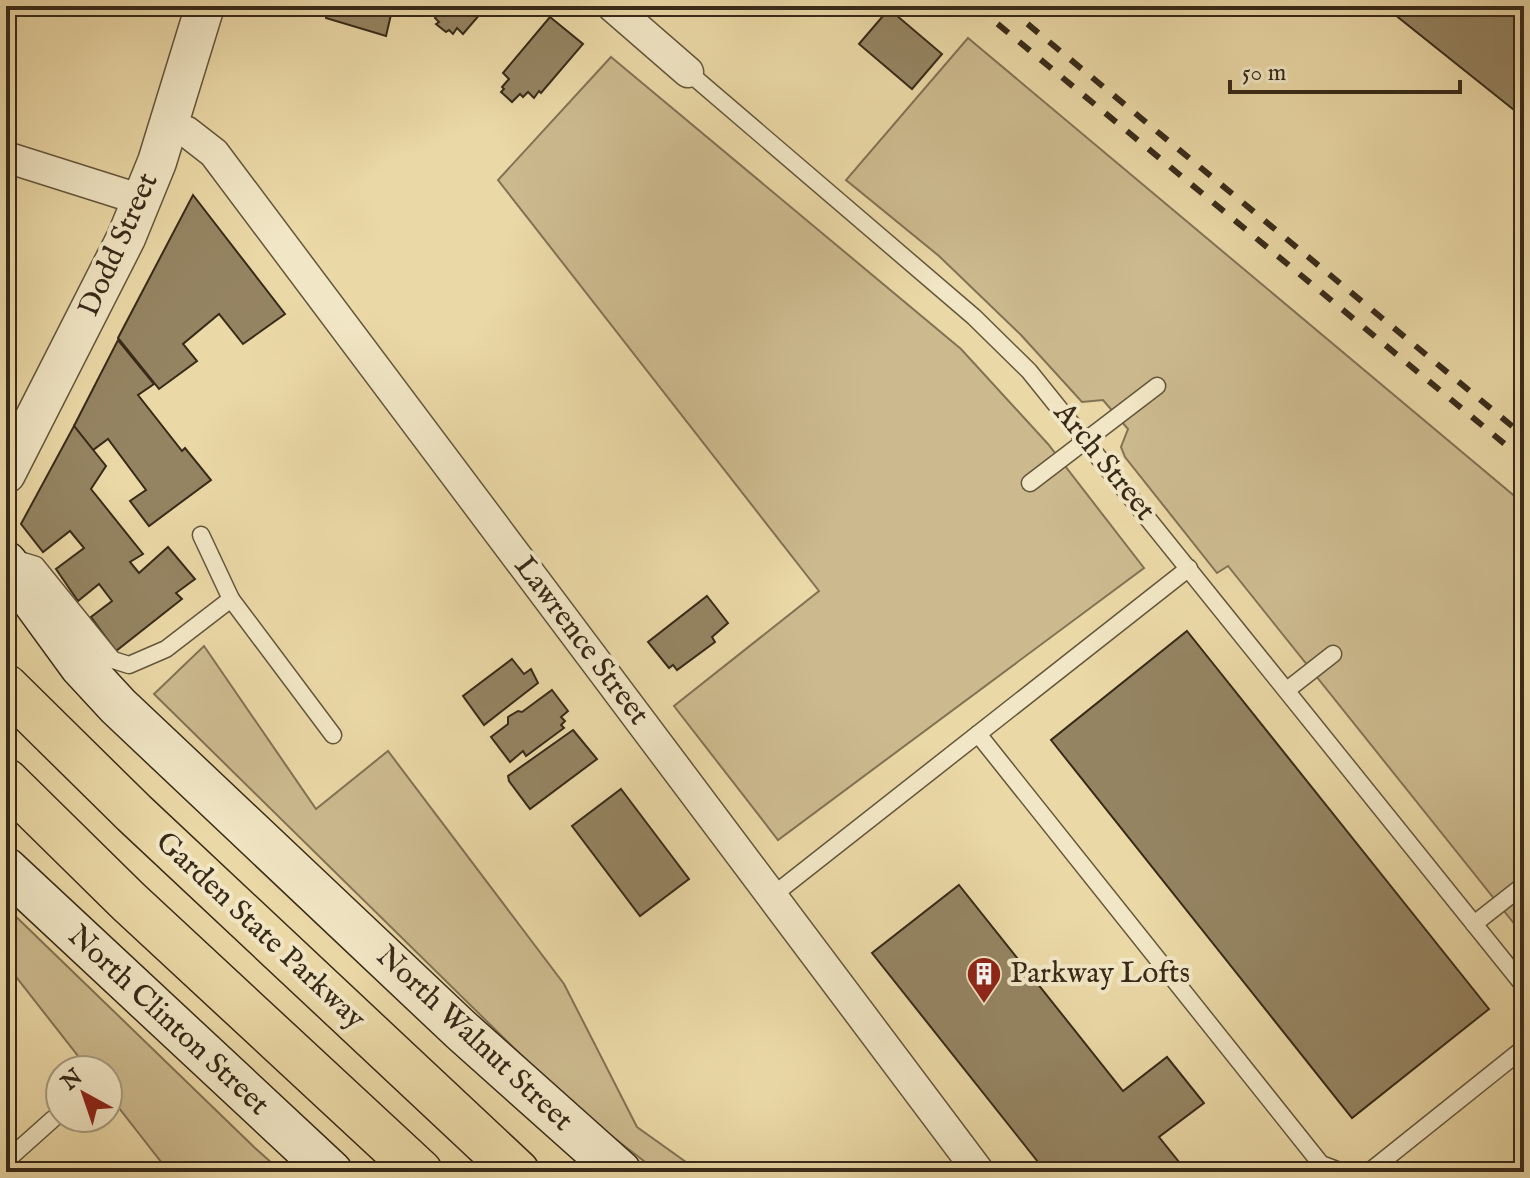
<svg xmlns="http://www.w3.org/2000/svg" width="1530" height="1178" font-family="'IM FELL English',serif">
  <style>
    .green { fill: #ccba8e; stroke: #827254; stroke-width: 2 }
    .building { fill: #958462; stroke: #382a19; stroke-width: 2 }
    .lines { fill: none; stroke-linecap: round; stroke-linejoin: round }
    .service-casing { stroke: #64563c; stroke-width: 19 }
    .minor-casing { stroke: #64563c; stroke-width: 33 }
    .tertiary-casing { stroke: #64563c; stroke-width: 41 }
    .secondary-casing { stroke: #382a19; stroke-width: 45 }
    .motorway-casing { stroke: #382a19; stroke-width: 47 }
    .service { stroke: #f1e6c5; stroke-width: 16 }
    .minor { stroke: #f1e6c5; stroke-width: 30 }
    .tertiary { stroke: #f1e6c5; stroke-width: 38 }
    .secondary { stroke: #f1e6c5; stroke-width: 42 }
    .motorway { stroke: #ead8a6; stroke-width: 44 }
    .rail { stroke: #382a19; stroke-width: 6; stroke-dasharray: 14 14; stroke-linecap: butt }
    .labels { text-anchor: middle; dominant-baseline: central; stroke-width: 8; stroke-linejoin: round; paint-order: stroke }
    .street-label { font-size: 30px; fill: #382a19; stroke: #f1e6c5 }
    .poi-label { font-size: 30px; fill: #382a19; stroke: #f1e6c5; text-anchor: start }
  </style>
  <rect width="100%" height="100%" fill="#ead8a6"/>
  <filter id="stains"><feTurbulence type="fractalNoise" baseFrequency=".0025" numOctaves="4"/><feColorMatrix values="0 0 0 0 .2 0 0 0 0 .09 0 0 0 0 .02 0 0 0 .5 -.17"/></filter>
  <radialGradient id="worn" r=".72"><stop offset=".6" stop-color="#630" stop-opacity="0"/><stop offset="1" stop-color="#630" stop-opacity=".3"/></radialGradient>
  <g class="green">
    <polygon points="968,38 1524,504 1524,936 1228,566 1217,573 1125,457 1121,447 1128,429 1103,400 1082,402 1021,335 939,256 846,180"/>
    <polygon points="611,57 961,349 1048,444 1144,568 778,840 674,706 819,591 498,180"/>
    <polygon points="204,646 316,809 388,751 564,984 637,1127 700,1172 658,1172 573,1106 154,694"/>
    <polygon points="6,907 255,1148 282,1172 169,1172 108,1094 108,1070 89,1070 6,964"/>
  </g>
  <g class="building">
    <polygon points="300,6 393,6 386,36 326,18 326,14"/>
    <polygon points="431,6 487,6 463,34 457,28 453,34 449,30 446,32 436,24 439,22 435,18 439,13"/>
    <polygon points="1384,6 1524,6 1524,118"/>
    <polygon points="889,9 942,54 912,89 859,44"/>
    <polygon points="550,17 583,44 541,93 539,91 534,98 528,92 523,97 520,94 512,102 501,92 504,89 502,87 509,79 503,73"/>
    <polygon points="193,195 285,314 243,344 219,314 183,344 197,361 159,389 118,338"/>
    <polygon points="118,340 154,384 138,395 182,451 185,448 211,480 149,526 130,501 146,490 108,439 93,450 74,426"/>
    <polygon points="74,426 106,466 91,489 143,554 130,562 139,573 168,547 195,579 176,593 182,599 116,651 91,617 112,601 99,584 78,601 56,569 84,548 70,531 43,552 21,524"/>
    <polygon points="707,596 728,623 712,637 715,642 677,670 673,665 669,668 648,642"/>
    <polygon points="1187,631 1489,1009 1352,1118 1051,740"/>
    <polygon points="512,659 524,674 531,669 538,683 484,725 463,696"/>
    <polygon points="552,690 568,711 561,717 565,721 561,725 564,728 526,756 523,751 510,762 491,737 508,724 508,717 518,711 522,712"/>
    <polygon points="573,730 597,759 530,809 509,781 508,776"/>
    <polygon points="621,789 689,879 640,916 572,826"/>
    <polygon points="959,885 1123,1091 1167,1057 1204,1103 1159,1137 1187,1172 1046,1172 872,953"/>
  </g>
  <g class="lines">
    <defs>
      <g id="service">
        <polyline points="688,72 974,317 1029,371 1524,986"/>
        <polyline points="1030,483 1157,386"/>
        <polyline points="201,535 231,599"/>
        <polyline points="13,564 23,561 36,565 113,660 129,665 166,649 231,599 333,735"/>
        <polyline points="1287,690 1333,654"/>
        <polyline points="978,734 1321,1164 1342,1172"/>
        <polyline points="772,896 1189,568"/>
        <polyline points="1474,924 1520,888"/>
        <polyline points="6,1161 53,1119"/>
        <polyline points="1369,1172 1524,1048"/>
      </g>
      <g id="minor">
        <polyline points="612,6 688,72"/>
        <polyline points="169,126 187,132 214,153 979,1172"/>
        <polyline points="6,157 142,200"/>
      </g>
      <polyline id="tertiary" points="6,474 126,238 157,162 205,6"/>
      <g id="secondary">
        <polyline points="6,563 81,666 118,706 461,1030 620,1172"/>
        <polyline points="6,869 331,1172"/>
      </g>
      <g id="motorway">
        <polyline points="6,687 134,813 517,1172"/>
        <polyline points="6,781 128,901 420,1172"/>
      </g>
    </defs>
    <use href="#service" class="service-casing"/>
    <use href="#minor" class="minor-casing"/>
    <use href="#tertiary" class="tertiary-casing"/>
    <use href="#secondary" class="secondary-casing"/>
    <use href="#motorway" class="motorway-casing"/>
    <use href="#service" class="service"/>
    <use href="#minor" class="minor"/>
    <use href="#tertiary" class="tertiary"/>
    <use href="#secondary" class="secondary"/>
    <use href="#motorway" class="motorway"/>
    <g class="rail">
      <polyline points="976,6 1524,460"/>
      <polyline points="1006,6 1524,436"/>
    </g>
  </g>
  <defs>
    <symbol id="building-pin" viewBox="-11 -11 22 30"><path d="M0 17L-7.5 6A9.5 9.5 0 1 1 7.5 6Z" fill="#8f2418" stroke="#f1e6c5"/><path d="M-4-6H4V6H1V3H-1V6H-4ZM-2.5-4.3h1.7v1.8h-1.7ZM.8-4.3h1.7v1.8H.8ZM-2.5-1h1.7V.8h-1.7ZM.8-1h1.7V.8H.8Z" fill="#fff"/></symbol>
  </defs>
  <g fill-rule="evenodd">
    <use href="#building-pin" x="964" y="954" width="40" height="54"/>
  </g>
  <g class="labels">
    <g class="street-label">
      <text transform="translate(119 245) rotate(-66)">Dodd Street</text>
      <text transform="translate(1104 462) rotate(51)">Arch Street</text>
      <text transform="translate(581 641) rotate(53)">Lawrence Street</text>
      <text transform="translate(260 931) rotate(43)">Garden State Parkway</text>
      <text transform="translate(168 1021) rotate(43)">North Clinton Street</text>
      <text transform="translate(474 1039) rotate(43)">North Walnut Street</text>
    </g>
    <g class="poi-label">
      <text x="1010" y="974">Parkway Lofts</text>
    </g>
  </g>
  <rect width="1530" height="1178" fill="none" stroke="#ead8a6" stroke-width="32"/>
  <rect x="8" y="8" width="1514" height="1162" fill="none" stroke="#382a19" stroke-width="4"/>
  <rect x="16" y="16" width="1498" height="1146" fill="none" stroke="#382a19" stroke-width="2"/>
  <g transform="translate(84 1094) rotate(320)"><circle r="38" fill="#f1e6c5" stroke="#a79b80" stroke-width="2"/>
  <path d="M0-6L14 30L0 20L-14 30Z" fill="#8f2418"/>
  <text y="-12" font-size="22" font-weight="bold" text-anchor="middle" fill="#382a19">N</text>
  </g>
  <path d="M1230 80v12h230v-12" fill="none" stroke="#382a19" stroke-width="4"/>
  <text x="1242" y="80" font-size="24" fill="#382a19" stroke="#f1e6c5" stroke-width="6" paint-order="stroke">50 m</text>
  <rect width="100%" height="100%" filter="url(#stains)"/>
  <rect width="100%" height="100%" fill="url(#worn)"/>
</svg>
